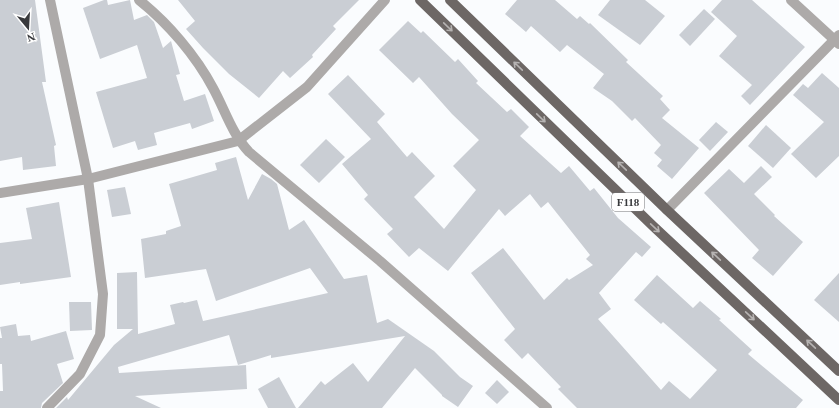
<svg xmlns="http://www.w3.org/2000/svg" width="839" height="408" font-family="'Times New Roman',serif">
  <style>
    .building { fill: #caced4 }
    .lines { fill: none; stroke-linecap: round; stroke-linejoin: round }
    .minor { stroke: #adaaa9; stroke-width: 10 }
    .major { stroke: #6d6765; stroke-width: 10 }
    .oneway { stroke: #b6b3b2 }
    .labels { text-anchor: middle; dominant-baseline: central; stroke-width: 3; stroke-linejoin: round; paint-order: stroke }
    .shield { fill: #fff; stroke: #747476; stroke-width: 1 }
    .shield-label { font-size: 11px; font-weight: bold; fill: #38393c }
  </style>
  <rect width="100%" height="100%" fill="#fafcfe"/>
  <g class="building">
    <polygon points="0,0 35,0 46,82 42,82 56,145 54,146 56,166 23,170 22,157 0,161"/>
    <polygon points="104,0 107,0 108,5 130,0 134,20 147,15 154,22 163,48 171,41 180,74 176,75 184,101 205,94 214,121 192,129 190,123 154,133 157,145 138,150 135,141 113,148 96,92 147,78 137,45 100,59 83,8"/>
    <polygon points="178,0 359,0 333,26 336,29 312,55 313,57 290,78 283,71 259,98 229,74 203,48 186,29 195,21"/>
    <polygon points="517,0 555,0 577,19 580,16 589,24 590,23 628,60 626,62 663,96 660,99 670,110 662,118 699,148 672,179 657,166 662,160 654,153 661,145 635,118 632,121 612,101 593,88 604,74 567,45 560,52 531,26 526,32 505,14"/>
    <polygon points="610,0 645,0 665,16 640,45 598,15"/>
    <polygon points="722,0 752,0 805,47 750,105 741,96 752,85 719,56 737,36 711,12"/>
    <polygon points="704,9 715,19 690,46 679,35"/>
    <polygon points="408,21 421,33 423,31 455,62 458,59 478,81 476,83 507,112 511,109 529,127 520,136 561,173 569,166 590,191 594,188 618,218 651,247 642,257 636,252 599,293 611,309 598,319 661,390 669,381 690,399 717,370 663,322 661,324 634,300 657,275 693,308 700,301 721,319 719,320 752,350 748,354 803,400 796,408 577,408 558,389 561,387 528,353 522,359 504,340 515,329 471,273 503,248 544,300 567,278 569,280 593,265 586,259 590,255 548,202 541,208 530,194 505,216 499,209 448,271 419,248 409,257 387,234 393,229 364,199 368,195 342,164 371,139 328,94 348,75 385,114 377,122 407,157 412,152 435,176 414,197 444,229 476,190 453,166 479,140 452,114 419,77 413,83 379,50"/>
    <polygon points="822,73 839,88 839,156 816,178 791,154 824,122 793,95 803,84 808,88"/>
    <polygon points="716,122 728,132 710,151 699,140"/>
    <polygon points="766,125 791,148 773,168 748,146"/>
    <polygon points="326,139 345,157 319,183 300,165"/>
    <polygon points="236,157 248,200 262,174 271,179 277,184 289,230 304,220 344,279 367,275 377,323 388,319 434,351 460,377 473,386 458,407 442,396 442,395 415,368 382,408 298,408 321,381 325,385 353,363 368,382 405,336 271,358 271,355 238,365 229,335 118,367 119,373 246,365 247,389 135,396 161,408 56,408 67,397 68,400 114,345 133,329 117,329 117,273 137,272 138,334 175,324 170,305 183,302 184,303 197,300 203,321 328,293 310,268 216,301 206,269 145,278 141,239 166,234 166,231 181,226 169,184 217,170 215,163"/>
    <polygon points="761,166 772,177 754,194 775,215 774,216 803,242 773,276 752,258 759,250 704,193 729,169 744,183"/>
    <polygon points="125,187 131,214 112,217 107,190"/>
    <polygon points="59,202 71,277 20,284 20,282 0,285 0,243 32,239 26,208"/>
    <polygon points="839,273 839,322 814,300"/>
    <polygon points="69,302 91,302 92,330 70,331"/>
    <polygon points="16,324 18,336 30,335 31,341 66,331 74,359 57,364 63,383 42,403 41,408 0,408 0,391 3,391 2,364 0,364 0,338 2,338 0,327"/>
    <polygon points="279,377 296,408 268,408 258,389"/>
    <polygon points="497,380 509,392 497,404 485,393"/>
  </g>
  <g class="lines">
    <g class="minor">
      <path d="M 139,0 C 168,23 196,56 213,88 C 225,110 232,134 249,152 L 380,261 L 547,408"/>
      <polyline points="791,0 839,44"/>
      <polyline points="0,193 88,179 238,141 307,87 385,0"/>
      <polyline points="667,210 839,35"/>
      <polyline points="47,408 80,374 100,335 103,294 88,179 50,0"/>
    </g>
    <g class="major">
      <polyline points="420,0 653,226 839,400"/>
      <polyline points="450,0 667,210 839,371"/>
    </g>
  </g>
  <defs><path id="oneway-shaft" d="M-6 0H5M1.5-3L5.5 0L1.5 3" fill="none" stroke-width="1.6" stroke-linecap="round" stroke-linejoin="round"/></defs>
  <g class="oneway">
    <use href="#oneway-shaft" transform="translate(448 27) rotate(44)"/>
    <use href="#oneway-shaft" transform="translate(518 66) rotate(-136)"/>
    <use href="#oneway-shaft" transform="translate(541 118) rotate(44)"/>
    <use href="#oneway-shaft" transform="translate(622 166) rotate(-136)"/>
    <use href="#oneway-shaft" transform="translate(655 228) rotate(43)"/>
    <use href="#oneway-shaft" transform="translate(716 256) rotate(-137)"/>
    <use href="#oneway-shaft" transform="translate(750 316) rotate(43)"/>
    <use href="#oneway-shaft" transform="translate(811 344) rotate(-137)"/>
  </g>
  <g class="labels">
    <rect class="shield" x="612" y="193" width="32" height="18" rx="3"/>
    <g class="shield-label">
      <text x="628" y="202">F118</text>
    </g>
  </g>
  <g transform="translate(28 28) rotate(162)" stroke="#ffffff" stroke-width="3" paint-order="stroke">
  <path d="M0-3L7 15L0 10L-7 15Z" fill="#38393c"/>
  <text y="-6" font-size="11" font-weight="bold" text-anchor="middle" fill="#38393c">N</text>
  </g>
</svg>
